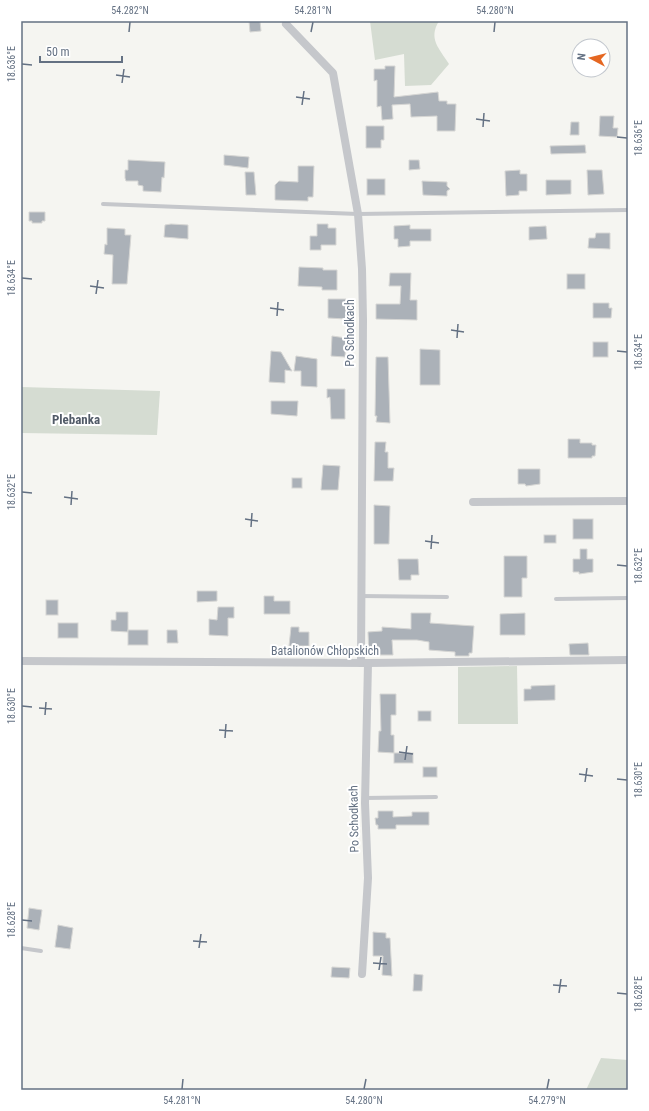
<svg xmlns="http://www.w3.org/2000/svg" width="649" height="1111" font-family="'Roboto Condensed',sans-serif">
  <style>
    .green { fill: #d5dcd2 }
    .building { fill: #abb1b8; stroke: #d6d6d4 }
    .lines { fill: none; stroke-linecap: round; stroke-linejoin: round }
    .service { stroke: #c5c7cb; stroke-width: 4 }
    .minor { stroke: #c5c7cb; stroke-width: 8 }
    .ticks { fill: none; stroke: #647183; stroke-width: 1.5 }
    .labels { text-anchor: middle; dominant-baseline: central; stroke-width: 4; stroke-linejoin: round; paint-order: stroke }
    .street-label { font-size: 12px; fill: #647183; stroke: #fff }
    .neighbourhood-label { font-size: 13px; font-weight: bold; fill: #525b68; stroke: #fff }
    .neatline { fill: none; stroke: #647183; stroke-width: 1.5 }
    .ticks-label { font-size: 10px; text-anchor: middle; fill: #647183 }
  </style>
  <rect width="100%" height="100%" fill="#f5f5f1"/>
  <g class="green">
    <path d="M 370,21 L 439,21 C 428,39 439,48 449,64 L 431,85 L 405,86 L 404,54 L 375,60 Z"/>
    <polygon points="21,387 160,391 157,435 21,433"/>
    <polygon points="517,666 518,724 458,724 458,667"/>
    <polygon points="601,1058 628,1060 628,1090 586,1090"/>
  </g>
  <g class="building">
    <polygon points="249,21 260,21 261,31 250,32"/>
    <polygon points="385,66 395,66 394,97 438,92 439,101 447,101 447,104 456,104 455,131 437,131 437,116 411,117 410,104 392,105 393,119 382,120 381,106 377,107 377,80 374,81 374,69 385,69"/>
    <polygon points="600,116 614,116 613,128 618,128 617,137 599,136"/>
    <polygon points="571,122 579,122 579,135 570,135"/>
    <polygon points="366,126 384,126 384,140 381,140 381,148 366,148"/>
    <polygon points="585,145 586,153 551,154 550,146"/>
    <polygon points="224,155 249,157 248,168 224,165"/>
    <polygon points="128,160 165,162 164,178 162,177 161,192 143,191 143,186 138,185 138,181 126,181 125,178 125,170 128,170"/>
    <polygon points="409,160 419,160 420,169 409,170"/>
    <polygon points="298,166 314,166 313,197 308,197 308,201 275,200 275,185 279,181 298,182"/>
    <polygon points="520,170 520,174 527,174 527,191 519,191 519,195 506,196 505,171"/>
    <polygon points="587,170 602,170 604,194 588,195"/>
    <polygon points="245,172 254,172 256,195 246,195"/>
    <rect x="367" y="179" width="18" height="16"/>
    <polygon points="546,180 571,180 571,194 546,195"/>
    <polygon points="422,181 447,182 447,186 450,189 447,191 447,196 423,195"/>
    <polygon points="29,212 45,212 45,221 42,221 42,223 32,223 32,221 29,221"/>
    <polygon points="171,224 188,225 188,239 164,237 165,225"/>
    <polygon points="317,224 328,224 328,228 336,228 336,245 321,245 321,250 310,250 310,236 317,236"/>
    <polygon points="410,225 410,229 431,229 431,241 410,241 410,246 398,247 398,239 394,239 394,226"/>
    <polygon points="546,226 547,239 529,240 529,227"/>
    <polygon points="107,228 125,229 125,235 131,235 127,284 112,284 113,255 104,254 105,244 107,245"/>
    <polygon points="596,233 610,233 610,249 588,248 589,238 595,238"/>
    <polygon points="299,267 323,268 323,270 337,270 337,290 322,290 322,287 298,286"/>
    <polygon points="390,273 411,273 410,300 417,300 417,320 376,319 376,304 400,304 401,286 389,286"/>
    <rect x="567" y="274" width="18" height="15"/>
    <polygon points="328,299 346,299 346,319 328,318"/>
    <polygon points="593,303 609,303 609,308 612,308 611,318 593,318"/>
    <polygon points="332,336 346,338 345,357 331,356"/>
    <rect x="593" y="342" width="15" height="15"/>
    <polygon points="420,349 440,350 440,385 420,385"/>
    <polygon points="271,351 281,352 292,371 285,370 285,383 269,382"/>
    <polygon points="296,356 317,359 317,387 301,386 301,371 294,371"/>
    <polygon points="376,357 388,357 390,423 376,422 377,416 375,416"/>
    <polygon points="327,389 345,389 345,419 331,419 330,397 327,398"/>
    <polygon points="271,401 298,401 297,416 271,414"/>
    <polygon points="568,439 580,439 580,443 592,443 592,445 596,445 595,456 592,456 592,458 568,458"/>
    <polygon points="375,442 386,442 385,452 388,452 388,468 394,468 393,481 374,481"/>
    <polygon points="323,465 340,466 338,490 321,490"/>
    <polygon points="518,469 540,469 540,484 526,486 525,484 518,484"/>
    <rect x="292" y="478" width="10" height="10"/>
    <polygon points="374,505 390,506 389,544 374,544"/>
    <rect x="573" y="519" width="20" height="20"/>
    <rect x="544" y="535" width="12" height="8"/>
    <polygon points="580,549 587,549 587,559 593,559 593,572 579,574 579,572 573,572 573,559 580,559"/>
    <polygon points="504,556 527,556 527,578 522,578 522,597 504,597"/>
    <polygon points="398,559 418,559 419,575 411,575 411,580 399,580"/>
    <polygon points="197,591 217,591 217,601 197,602"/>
    <polygon points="264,596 274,596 274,601 290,601 290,614 264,614"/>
    <rect x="46" y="600" width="12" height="15"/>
    <polygon points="218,607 234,607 234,618 228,618 228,636 209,635 209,619 217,620"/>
    <polygon points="116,612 128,612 128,632 111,631 111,620 116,620"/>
    <polygon points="411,613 431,613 430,623 474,626 472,653 469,653 469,656 455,656 455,652 429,650 429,642 417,640 392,640 393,655 369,655 368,632 382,631 382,627 411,629"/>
    <polygon points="525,613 525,635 500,635 500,614"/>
    <rect x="58" y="623" width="20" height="15"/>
    <polygon points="291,627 299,627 299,632 309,632 309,646 289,646"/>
    <rect x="128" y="630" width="20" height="15"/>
    <polygon points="167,630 177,630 178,643 167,643"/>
    <polygon points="588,643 589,655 570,655 569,644"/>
    <polygon points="555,685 555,700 524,701 524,689 531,689 531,686"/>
    <polygon points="380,694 396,694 396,715 391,715 391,735 394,735 394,753 378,752 379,731 381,731"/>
    <rect x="418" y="711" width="13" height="10"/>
    <rect x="394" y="753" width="19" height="10"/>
    <rect x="423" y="767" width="14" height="10"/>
    <polygon points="378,811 393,811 393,817 412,816 412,812 429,812 429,825 396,825 396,829 378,829 378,825 376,825 375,818 378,818"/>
    <polygon points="29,908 42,910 39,930 27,928"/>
    <polygon points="58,925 73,928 70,949 55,947"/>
    <polygon points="373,932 386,933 386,938 390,938 392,976 382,975 383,956 373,956"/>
    <polygon points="332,967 350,968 349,978 331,977"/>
    <polygon points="414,974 423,975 422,991 413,991"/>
  </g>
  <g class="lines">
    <g class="service">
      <polyline points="103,204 358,214 628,210"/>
      <polyline points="361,596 447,597"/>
      <polyline points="556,599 628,598"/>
      <polyline points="365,798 436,797"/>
      <polyline points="21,948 41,951"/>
    </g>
    <g class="minor">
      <polyline points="286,24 333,73 358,214 362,269 363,320 361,663"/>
      <polyline points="473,502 628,501"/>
      <polyline points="21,661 368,663 628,660"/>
      <polyline points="362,974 368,878 365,803 368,663"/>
    </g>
  </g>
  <path class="ticks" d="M 129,32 L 130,22M 311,32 L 313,22M 494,32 L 495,22M 22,64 L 32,65M 116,75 L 130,77M 122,83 L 124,69M 296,97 L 310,99M 302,105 L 304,91M 476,119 L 490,121M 483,127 L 484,113M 617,137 L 627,138M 22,278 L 32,279M 90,286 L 104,288M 96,294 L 98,280M 270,308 L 284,310M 277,316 L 278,302M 451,330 L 464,332M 457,338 L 458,324M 617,351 L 627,352M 22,492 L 32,493M 64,497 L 78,499M 71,505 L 72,491M 245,519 L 258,521M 251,527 L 252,513M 425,541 L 439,543M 431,549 L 432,535M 617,565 L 627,566M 22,706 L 32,707M 39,708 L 52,709M 45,715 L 46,702M 219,730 L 233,731M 225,738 L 226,724M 399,752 L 413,754M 405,760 L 407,746M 579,774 L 593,776M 617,779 L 627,780M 585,782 L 587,768M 22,920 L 32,921M 193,941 L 207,942M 199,948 L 201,934M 373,963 L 387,964M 379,970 L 381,957M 553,985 L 567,986M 559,993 L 561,979M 617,993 L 627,994M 182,1089 L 183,1079M 364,1089 L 366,1079M 547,1089 L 549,1079"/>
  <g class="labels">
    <g class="street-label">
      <text transform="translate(350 333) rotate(-90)">Po Schodkach</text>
      <text x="325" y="651">Batalionów Chłopskich</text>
      <text transform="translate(354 819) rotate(-91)">Po Schodkach</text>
    </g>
    <g class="neighbourhood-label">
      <text x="76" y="419">Plebanka</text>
    </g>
  </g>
  <rect width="649" height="1111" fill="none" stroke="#ffffff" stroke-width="44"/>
  <g transform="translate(591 58) rotate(277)"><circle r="19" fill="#ffffff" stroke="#c1c6cd"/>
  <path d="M0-3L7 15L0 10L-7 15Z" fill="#e56722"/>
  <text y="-6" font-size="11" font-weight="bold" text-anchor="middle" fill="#647183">N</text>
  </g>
  <path d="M40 56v6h82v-6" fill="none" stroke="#647183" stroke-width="2"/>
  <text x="46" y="56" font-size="12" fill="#647183" stroke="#ffffff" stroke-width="3" paint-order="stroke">50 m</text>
  <rect x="22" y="22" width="605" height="1067" class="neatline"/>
  <g class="ticks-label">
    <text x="130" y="14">54.282°N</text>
    <text x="313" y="14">54.281°N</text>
    <text x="495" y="14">54.280°N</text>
    <text transform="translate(11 64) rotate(-90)" y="4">18.636°E</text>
    <text transform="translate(638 138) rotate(-90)" y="4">18.636°E</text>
    <text transform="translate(11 278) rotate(-90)" y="4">18.634°E</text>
    <text transform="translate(638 352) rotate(-90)" y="4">18.634°E</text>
    <text transform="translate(11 492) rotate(-90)" y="4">18.632°E</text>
    <text transform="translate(638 566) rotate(-90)" y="4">18.632°E</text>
    <text transform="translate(11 706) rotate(-90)" y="4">18.630°E</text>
    <text transform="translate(638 780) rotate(-90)" y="4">18.630°E</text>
    <text transform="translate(11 920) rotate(-90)" y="4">18.628°E</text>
    <text transform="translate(638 994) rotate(-90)" y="4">18.628°E</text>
    <text x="182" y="1104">54.281°N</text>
    <text x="364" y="1104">54.280°N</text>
    <text x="547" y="1104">54.279°N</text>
  </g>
</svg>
